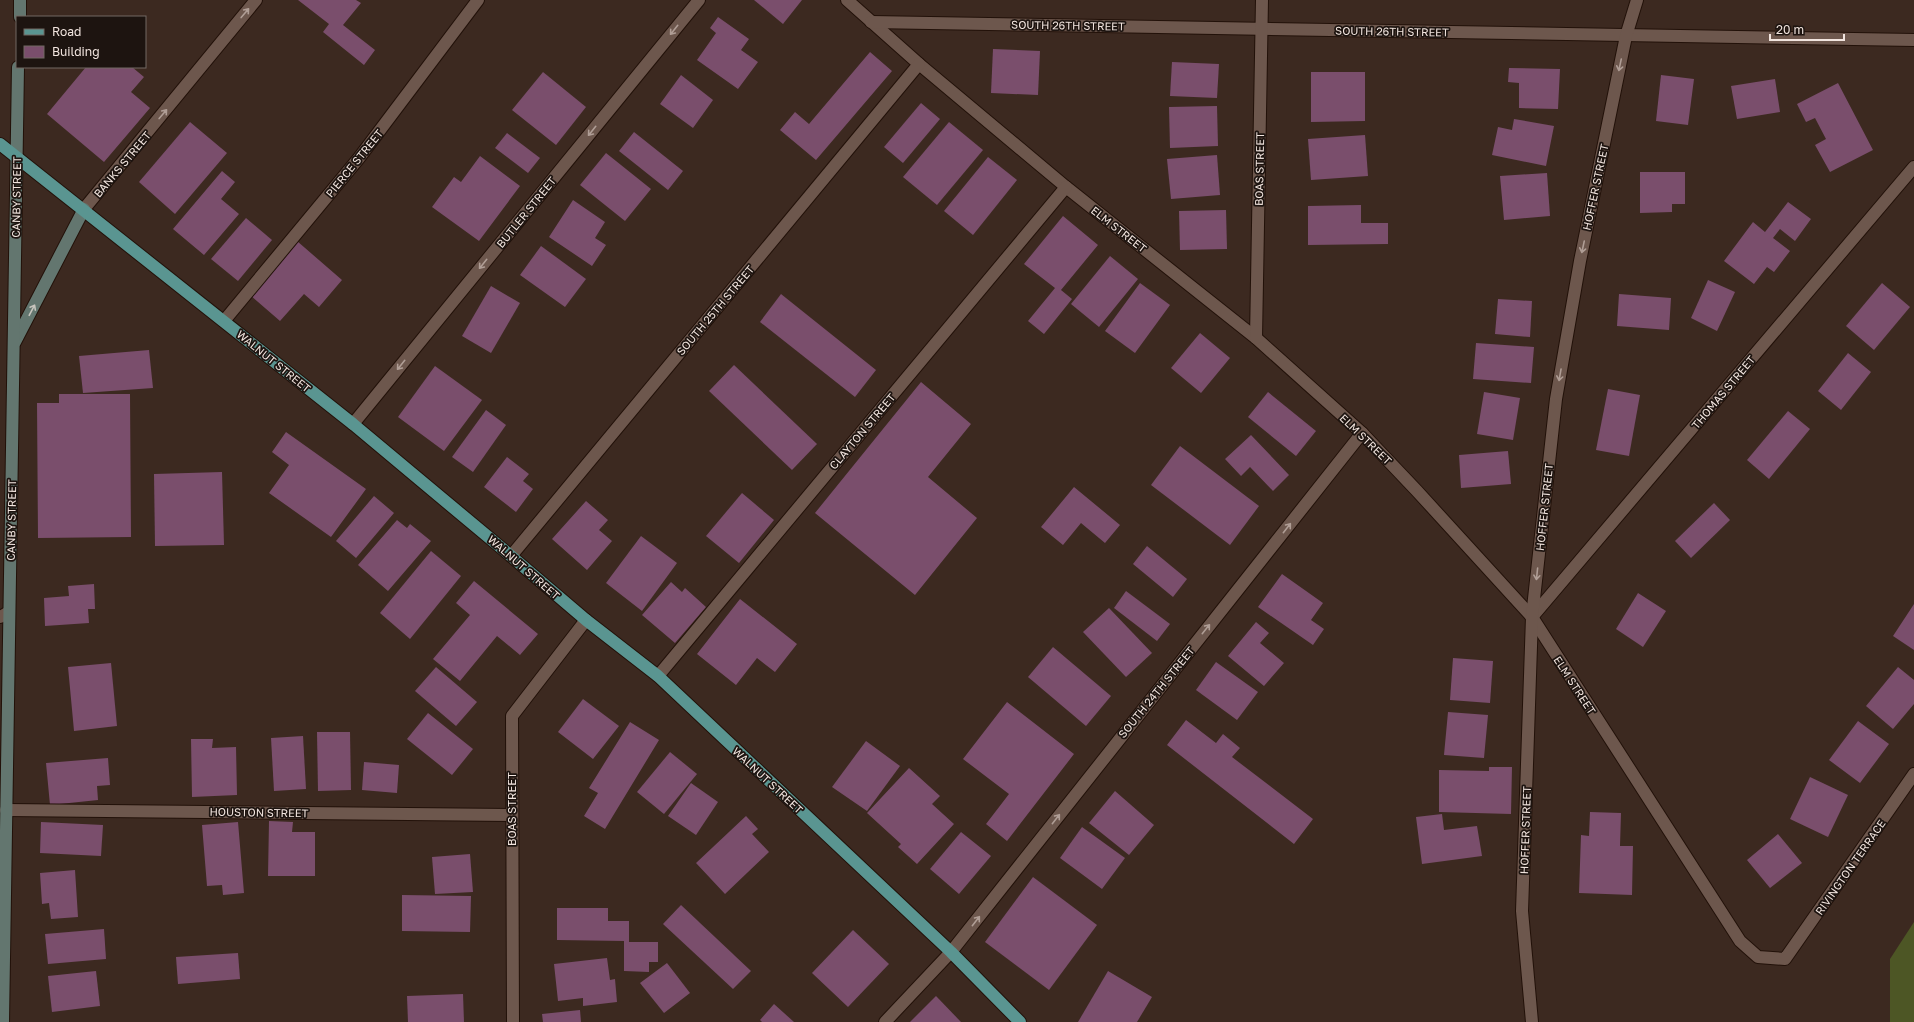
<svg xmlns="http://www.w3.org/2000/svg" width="1914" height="1022" font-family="'Golos Text',sans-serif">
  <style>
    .green { fill: #4d5625 }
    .building { fill: #7a4e6c }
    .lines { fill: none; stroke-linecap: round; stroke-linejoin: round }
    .street-casing { stroke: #221109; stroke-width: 14 }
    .secondary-casing { stroke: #221109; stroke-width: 14 }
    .primary-casing { stroke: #221109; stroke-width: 14 }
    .street { stroke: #6d574d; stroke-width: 12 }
    .secondary { stroke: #63766f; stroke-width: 12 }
    .primary { stroke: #5a9591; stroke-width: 12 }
    .oneway { stroke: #b09e96 }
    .oneway2 { stroke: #c7c4bd }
    .labels { text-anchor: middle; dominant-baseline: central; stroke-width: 3.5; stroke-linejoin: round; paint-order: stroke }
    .street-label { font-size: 11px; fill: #f2e5df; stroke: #1d1410 }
  </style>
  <rect width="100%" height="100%" fill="#3c2920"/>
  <polygon class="green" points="1914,922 1914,1022 1890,1022 1890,959"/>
  <g class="building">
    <polygon points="298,0 356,0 361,3 343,25 375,50 364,65 323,32 329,24"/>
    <polygon points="754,0 802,0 783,24"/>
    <polygon points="718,17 749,39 741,50 758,62 738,89 697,60 716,33 710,28"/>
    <polygon points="993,49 1040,51 1038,95 991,93"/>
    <polygon points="870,52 892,71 816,160 780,130 795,112 809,124"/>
    <polygon points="1172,62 1219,64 1217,98 1170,96"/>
    <polygon points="86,67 132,67 144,77 131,92 150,108 104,162 47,114"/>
    <polygon points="1509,68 1560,69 1558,109 1519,108 1519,83 1508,82"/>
    <polygon points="543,72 586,107 556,145 512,110"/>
    <polygon points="1311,72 1365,72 1365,121 1311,122"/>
    <polygon points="681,75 713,100 693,128 660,104"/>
    <polygon points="1661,75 1694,79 1688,125 1656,121"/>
    <polygon points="1775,79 1780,112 1737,119 1731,86"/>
    <polygon points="1838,83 1873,150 1830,172 1815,145 1826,139 1815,118 1806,122 1797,104"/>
    <polygon points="921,103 940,119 903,163 884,147"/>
    <polygon points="1217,106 1218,146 1170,148 1169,107"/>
    <polygon points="1514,119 1554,126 1546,166 1492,155 1498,127 1512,130"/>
    <polygon points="190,122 227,153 175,214 139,182"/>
    <polygon points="949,122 983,150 937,205 903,177"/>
    <polygon points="634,132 683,171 668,190 619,151"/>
    <polygon points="507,133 540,158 528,173 495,148"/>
    <polygon points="1365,135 1368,176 1311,180 1308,139"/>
    <polygon points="606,153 651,189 625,221 580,185"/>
    <polygon points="1217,155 1220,195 1171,199 1167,159"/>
    <polygon points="480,156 520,186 479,241 432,207 454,177 461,182"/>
    <polygon points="988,157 1017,180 973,235 944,211"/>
    <polygon points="222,171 235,182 221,199 239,214 204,255 173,229"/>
    <polygon points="1640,172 1685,172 1685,204 1672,204 1672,212 1640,213"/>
    <polygon points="1547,173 1550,216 1504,220 1500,176"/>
    <polygon points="573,200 605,222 595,238 606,245 592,266 549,237"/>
    <polygon points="1788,202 1811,219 1795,241 1780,229 1773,238 1790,251 1774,272 1767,267 1754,284 1724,261 1753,222 1765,232"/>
    <polygon points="1361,205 1361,223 1388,223 1388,244 1308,245 1308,206"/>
    <polygon points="1226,210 1227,249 1180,250 1179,211"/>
    <polygon points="1063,216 1098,245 1061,290 1072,299 1044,334 1028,321 1055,288 1024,264"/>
    <polygon points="246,218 272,240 238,281 211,259"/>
    <polygon points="297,241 342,280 319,307 304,294 280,321 250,295"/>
    <polygon points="541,246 586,279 565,307 520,275"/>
    <polygon points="1110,256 1138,279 1099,327 1071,304"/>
    <polygon points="1708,280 1735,292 1717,331 1691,318"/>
    <polygon points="1140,283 1170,305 1135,353 1105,331"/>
    <polygon points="1882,283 1910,307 1874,350 1846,326"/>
    <polygon points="491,286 520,303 491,353 462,336"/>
    <polygon points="781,294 876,370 855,397 760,322"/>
    <polygon points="1619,294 1671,298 1669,330 1617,326"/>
    <polygon points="1498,299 1532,301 1530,337 1495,334"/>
    <polygon points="1200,333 1230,358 1201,393 1171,368"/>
    <polygon points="1476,343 1534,347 1531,383 1473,379"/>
    <polygon points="149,350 153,388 83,393 79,356"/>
    <polygon points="1848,353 1871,372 1841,410 1818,391"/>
    <polygon points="734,365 817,444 792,470 709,391"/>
    <polygon points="435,366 482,400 444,451 398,417"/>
    <polygon points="921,382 971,424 928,477 977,518 915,595 815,513"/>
    <polygon points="1608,389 1640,395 1629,456 1596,450"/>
    <polygon points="1268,392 1316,431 1296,456 1248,417"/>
    <polygon points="1484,392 1520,398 1513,440 1477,434"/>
    <polygon points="59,394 130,394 131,537 38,538 37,403 59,403"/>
    <polygon points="486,410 506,425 473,472 452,457"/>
    <polygon points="1788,411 1810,429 1769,479 1747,460"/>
    <polygon points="286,432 366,489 331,537 269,493 289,465 272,452"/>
    <polygon points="1251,435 1289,475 1273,491 1250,467 1241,476 1225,459"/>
    <polygon points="1180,446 1259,506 1230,545 1151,485"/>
    <polygon points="1508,451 1511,484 1461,488 1459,455"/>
    <polygon points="507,457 529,474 523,481 533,489 516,512 484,487"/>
    <polygon points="222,472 224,545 155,546 154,474"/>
    <polygon points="1074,487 1120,525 1105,543 1081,523 1063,545 1041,527"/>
    <polygon points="742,493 774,520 739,563 706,536"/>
    <polygon points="374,496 394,513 356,558 336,541"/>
    <polygon points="586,501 608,520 599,530 612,541 587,570 552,539"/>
    <polygon points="1714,503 1730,520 1691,558 1675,541"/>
    <polygon points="397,520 407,528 410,524 431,541 388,591 358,565"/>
    <polygon points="641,536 677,563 642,611 606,583"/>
    <polygon points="1147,546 1187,579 1173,597 1133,564"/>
    <polygon points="431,551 461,576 410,639 380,613"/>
    <polygon points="1282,574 1323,603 1311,620 1324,629 1313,645 1258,607"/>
    <polygon points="474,581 538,634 520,655 497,636 460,681 433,659 470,615 456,603"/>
    <polygon points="671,582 682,592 685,588 706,607 675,643 642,615"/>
    <polygon points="94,584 95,609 88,609 89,623 45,626 44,598 69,596 68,586"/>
    <polygon points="1126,591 1170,624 1157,641 1114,608"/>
    <polygon points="1638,593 1666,611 1643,647 1616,629"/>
    <polygon points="740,599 797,644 775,672 757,658 736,685 697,654"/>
    <polygon points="1914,604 1914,650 1893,636"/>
    <polygon points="1109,608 1152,653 1126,677 1083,632"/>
    <polygon points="1256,622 1269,633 1260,643 1284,663 1264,686 1228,656"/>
    <polygon points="1053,647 1111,696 1086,726 1028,677"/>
    <polygon points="1453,658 1493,661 1490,703 1450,700"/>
    <polygon points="1216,662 1258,692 1237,720 1196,690"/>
    <polygon points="111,663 117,726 74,731 68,667"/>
    <polygon points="436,667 477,702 456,726 415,691"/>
    <polygon points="1898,667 1914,680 1914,704 1893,729 1866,706"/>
    <polygon points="583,699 619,726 593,759 558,732"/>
    <polygon points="1007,702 1074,754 1007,841 986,824 1009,794 963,759"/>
    <polygon points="1448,712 1488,715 1484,758 1444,755"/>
    <polygon points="428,713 473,749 452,775 407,739"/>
    <polygon points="1186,720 1216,743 1223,734 1240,748 1232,757 1313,819 1294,844 1167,745"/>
    <polygon points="1858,721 1889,744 1860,783 1829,760"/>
    <polygon points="630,722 659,740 605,829 584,816 598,793 589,788"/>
    <polygon points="317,732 350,732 351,790 318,791"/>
    <polygon points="303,736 306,789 274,791 271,738"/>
    <polygon points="191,739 213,739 212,748 236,747 237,795 192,797"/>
    <polygon points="866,741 900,766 867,811 832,787"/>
    <polygon points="670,752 697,774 664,814 637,792"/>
    <polygon points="108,758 110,785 97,786 98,800 50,805 46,763"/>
    <polygon points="364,762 399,765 397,793 362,790"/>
    <polygon points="1489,767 1512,767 1511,814 1439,812 1439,770 1489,771"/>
    <polygon points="909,768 940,796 932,804 954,824 917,864 898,847 901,844 867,813"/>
    <polygon points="1810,777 1848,795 1828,837 1790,819"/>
    <polygon points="691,783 718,802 696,835 668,816"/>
    <polygon points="1115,791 1154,825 1129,855 1089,823"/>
    <polygon points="1590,812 1621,813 1620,846 1633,846 1632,895 1579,893 1581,835 1589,836"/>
    <polygon points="1442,814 1444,830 1477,826 1482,856 1422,864 1416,817"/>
    <polygon points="746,816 758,829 752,834 769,852 725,894 696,863"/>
    <polygon points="269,821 293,822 292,832 315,832 315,876 268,876"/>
    <polygon points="41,822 103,825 101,856 40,853"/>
    <polygon points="238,822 244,893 223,895 222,885 207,886 202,825"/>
    <polygon points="1082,827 1125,858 1102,889 1060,858"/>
    <polygon points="961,832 991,856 959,894 930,869"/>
    <polygon points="1778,834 1802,863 1770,888 1747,860"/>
    <polygon points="470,854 473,892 435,894 432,857"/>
    <polygon points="75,870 78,917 51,919 49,903 42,904 40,873"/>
    <polygon points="1033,877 1097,925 1049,990 985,942"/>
    <polygon points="402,895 471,896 470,932 402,931"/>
    <polygon points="681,905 751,971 733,989 663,924"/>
    <polygon points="557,908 608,908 608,921 629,921 629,942 658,942 658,962 649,962 649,972 624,971 624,941 557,940"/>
    <polygon points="104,929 106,959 48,964 45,934"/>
    <polygon points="853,930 889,964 848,1007 812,973"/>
    <polygon points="238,953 240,979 178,984 176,957"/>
    <polygon points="607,958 610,980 615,979 617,1002 583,1006 583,998 558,1001 554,964"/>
    <polygon points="667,963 690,993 664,1013 640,983"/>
    <polygon points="96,971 100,1006 52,1012 48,976"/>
    <polygon points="1108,971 1152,997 1137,1022 1078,1022"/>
    <polygon points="463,994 464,1022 408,1022 407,996"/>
    <polygon points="936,996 961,1022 910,1022"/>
    <polygon points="774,1004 794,1022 762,1022 760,1020"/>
    <polygon points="580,1010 581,1022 543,1022 542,1014"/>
  </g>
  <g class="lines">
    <defs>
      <g id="street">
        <polyline points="847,0 919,64 1066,187 1256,338 1362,433 1417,491 1532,617 1740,941 1758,957 1785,959 1914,774"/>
        <polyline points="871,22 1914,40"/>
        <polyline points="84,209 256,0"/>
        <polyline points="224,321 359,158 478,0"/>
        <polyline points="1256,338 1262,0"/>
        <polyline points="353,424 699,0"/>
        <polyline points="511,556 919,64"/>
        <polyline points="0,617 9,612"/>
        <polyline points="1532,617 1914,167"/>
        <polyline points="658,676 1066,187"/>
        <polyline points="6,810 511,815"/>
        <polyline points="513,1022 512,716 586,620"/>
        <polyline points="885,1022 951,952 1362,433"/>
        <polyline points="1532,1022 1522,911 1532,617 1556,399 1580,261 1626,36 1637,0"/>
      </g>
      <g id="secondary">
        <polyline points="20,17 20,0"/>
        <polyline points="15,342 84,209"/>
        <polyline points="3,1022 18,67"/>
      </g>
      <polyline id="primary" points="0,144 353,424 511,556 586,620 658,676 951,952 1020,1022"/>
    </defs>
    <use href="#street" class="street-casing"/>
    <use href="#secondary" class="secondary-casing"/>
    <use href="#primary" class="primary-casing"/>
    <use href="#street" class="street"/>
    <use href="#secondary" class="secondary"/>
    <use href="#primary" class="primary"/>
  </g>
  <defs><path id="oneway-shaft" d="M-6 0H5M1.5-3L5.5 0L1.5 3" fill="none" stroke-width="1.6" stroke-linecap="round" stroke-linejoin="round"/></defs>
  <g class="oneway">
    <use href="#oneway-shaft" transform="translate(245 13) rotate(-50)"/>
    <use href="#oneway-shaft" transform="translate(674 30) rotate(129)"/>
    <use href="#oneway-shaft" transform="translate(1620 65) rotate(102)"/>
    <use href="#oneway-shaft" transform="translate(163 114) rotate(-50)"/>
    <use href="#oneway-shaft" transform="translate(592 131) rotate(129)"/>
    <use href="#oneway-shaft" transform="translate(1583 247) rotate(102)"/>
    <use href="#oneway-shaft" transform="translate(483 264) rotate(129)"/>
    <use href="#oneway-shaft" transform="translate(401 365) rotate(129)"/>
    <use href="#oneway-shaft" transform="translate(1560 375) rotate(100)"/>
    <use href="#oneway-shaft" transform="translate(1287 528) rotate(-52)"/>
    <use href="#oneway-shaft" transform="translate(1537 574) rotate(96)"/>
    <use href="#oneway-shaft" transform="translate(1206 629) rotate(-51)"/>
    <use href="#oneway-shaft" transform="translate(1056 819) rotate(-52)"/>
    <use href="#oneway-shaft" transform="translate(976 921) rotate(-52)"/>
  </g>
  <use class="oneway2" href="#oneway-shaft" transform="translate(32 310) rotate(-62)"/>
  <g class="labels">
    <g class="street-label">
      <text transform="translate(1068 25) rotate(1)">SOUTH 26TH STREET</text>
      <text transform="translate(1392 31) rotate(1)">SOUTH 26TH STREET</text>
      <text transform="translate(354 163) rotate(-51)">PIERCE STREET</text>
      <text transform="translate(122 164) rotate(-50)">BANKS STREET</text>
      <text transform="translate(1259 169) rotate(-89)">BOAS STREET</text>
      <text transform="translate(1595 187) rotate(-78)">HOFFER STREET</text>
      <text transform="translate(16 197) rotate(-89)">CANBY STREET</text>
      <text transform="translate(526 212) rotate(-51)">BUTLER STREET</text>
      <text transform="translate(1119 229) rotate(38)">ELM STREET</text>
      <text transform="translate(715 310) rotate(-50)">SOUTH 25TH STREET</text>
      <text transform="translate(274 361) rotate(39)">WALNUT STREET</text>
      <text transform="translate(1723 392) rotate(-50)">THOMAS STREET</text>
      <text transform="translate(862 431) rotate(-50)">CLAYTON STREET</text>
      <text transform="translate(1366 439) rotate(44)">ELM STREET</text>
      <text transform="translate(1544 507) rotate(-84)">HOFFER STREET</text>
      <text transform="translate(11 520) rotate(-89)">CANBY STREET</text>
      <text transform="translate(524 567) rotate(41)">WALNUT STREET</text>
      <text transform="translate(1575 685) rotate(57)">ELM STREET</text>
      <text transform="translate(1156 692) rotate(-51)">SOUTH 24TH STREET</text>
      <text transform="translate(768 780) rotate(43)">WALNUT STREET</text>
      <text transform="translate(511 809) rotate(-90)">BOAS STREET</text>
      <text transform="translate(259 812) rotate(1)">HOUSTON STREET</text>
      <text transform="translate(1525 830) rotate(-88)">HOFFER STREET</text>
      <text transform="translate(1850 867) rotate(-55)">RIVINGTON TERRACE</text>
    </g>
  </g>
  <rect x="16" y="16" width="130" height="52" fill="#1d1410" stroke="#726863"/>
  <rect x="24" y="29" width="20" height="6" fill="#5a9591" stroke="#726863"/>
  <text x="52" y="36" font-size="12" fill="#f2e5df">Road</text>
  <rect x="24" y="46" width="20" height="12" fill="#7a4e6c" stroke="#726863"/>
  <text x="52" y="56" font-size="12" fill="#f2e5df">Building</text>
  <path d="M1770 34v6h74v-6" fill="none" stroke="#f2e5df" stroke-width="2"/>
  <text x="1776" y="34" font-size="12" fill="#f2e5df" stroke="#1d1410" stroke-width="3" paint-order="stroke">20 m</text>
</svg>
